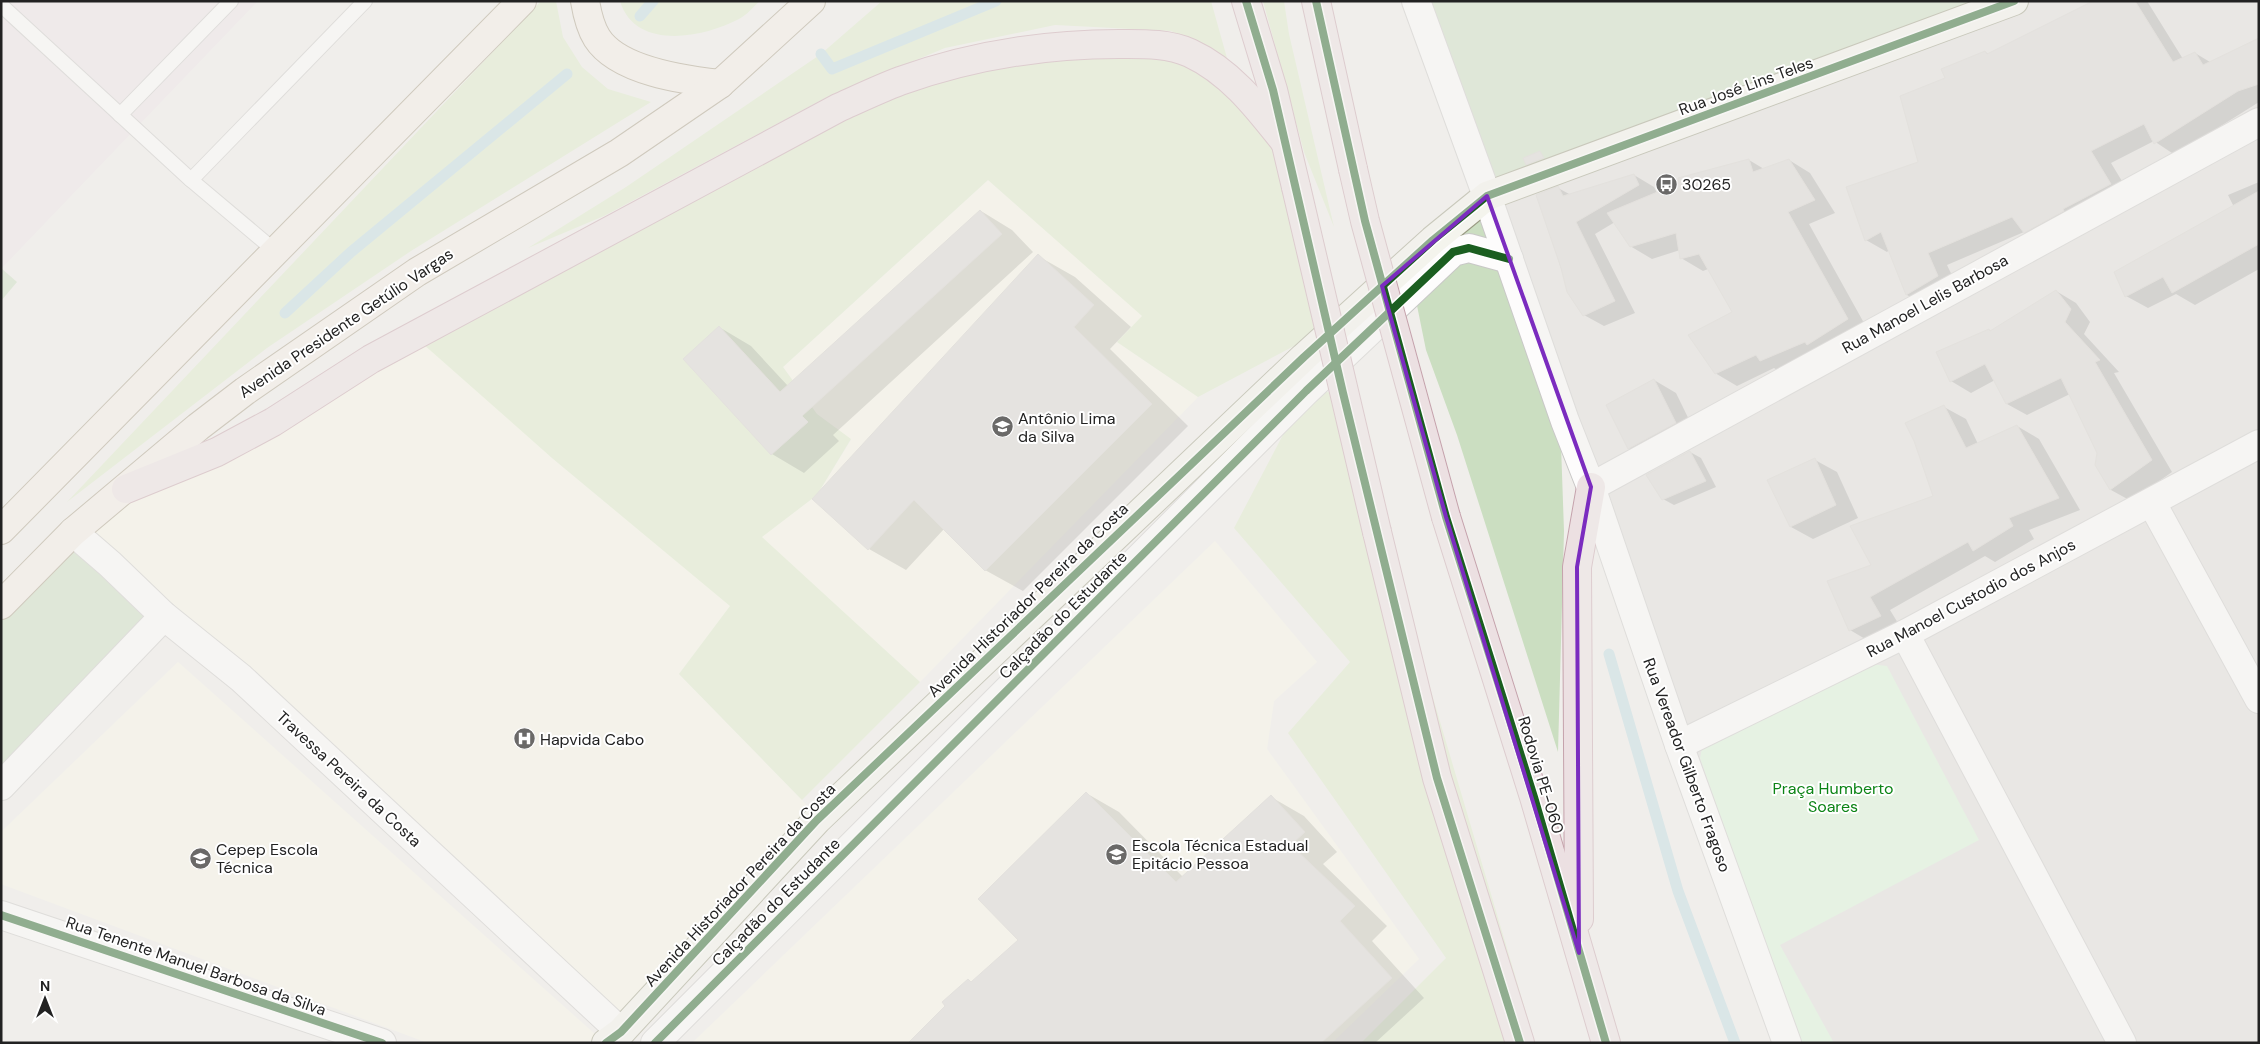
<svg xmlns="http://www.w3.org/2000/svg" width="2260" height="1044" font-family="'DM Sans',sans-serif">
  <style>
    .residential { fill: #dfdedc }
    .industrial { fill: #ede4e9 }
    .education { fill: #f8f7e8 }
    .grass { fill: #ddeccb }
    .forest { fill: #cbdec1 }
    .park { fill: #daf5da }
    .shadow { fill: #0003 }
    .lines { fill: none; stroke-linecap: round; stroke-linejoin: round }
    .stream { stroke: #bfdbe3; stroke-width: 11 }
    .building { fill: #d7d4d2; stroke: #d3d0cc }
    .lane-casing { stroke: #c9c8c7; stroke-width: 16 }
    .street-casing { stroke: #c9c8c7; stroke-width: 30 }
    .secondary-casing { stroke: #999a82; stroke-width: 30 }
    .primary-casing { stroke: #a79c86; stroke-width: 30 }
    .highway-casing { stroke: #c5a2ac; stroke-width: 30 }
    .lane { stroke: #fdfcfc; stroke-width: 14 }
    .street { stroke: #fdfcfc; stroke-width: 28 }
    .secondary { stroke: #f4f4ed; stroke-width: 28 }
    .primary { stroke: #f3ede7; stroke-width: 28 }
    .highway { stroke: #ece0e2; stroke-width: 28 }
    .highway-bridge-casing { stroke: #c5a2ac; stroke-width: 30; stroke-linecap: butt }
    .highway-bridge { stroke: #ece0e2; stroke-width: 28 }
    .cycleway-casing { stroke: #fff; stroke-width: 11 }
    .cycleway { stroke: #1b5e20; stroke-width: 8 }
    .marked { fill: none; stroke: #7b2cbf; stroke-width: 4; stroke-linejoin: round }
    .labels { text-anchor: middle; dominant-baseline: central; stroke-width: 4; stroke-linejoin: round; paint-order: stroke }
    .street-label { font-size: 16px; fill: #222; stroke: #fff }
    .poi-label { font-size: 16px; fill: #222; stroke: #fff; text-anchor: start }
    .park-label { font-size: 16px; fill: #0c8416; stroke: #fff }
  </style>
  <rect width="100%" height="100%" fill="#f0eeeb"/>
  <polygon class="residential" points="2014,1 2259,1 2259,1043 1794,1043 1487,197"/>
  <polygon class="industrial" points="1,1 258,1 1,269"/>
  <g class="education">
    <polygon points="988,180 1143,316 1117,342 1198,397 920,682 761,537 817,495 851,440 817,414 783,367"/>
    <polygon points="414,336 490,399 552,458 731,606 679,674 802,800 817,820 621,1032 73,532"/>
    <polygon points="1215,541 1317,662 1274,701 1267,749 1419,959 1332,1043 692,1043"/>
    <polygon points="178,662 596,1035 588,1043 428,1043 1,884 1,832"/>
  </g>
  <g class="grass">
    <polygon points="541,1 556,1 563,37 582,67 608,89 651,102 411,251 267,348 67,502"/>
    <path d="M 620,1 L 760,1 C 753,7 747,15 739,19 C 703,38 635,51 620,1 Z"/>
    <polygon points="882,1 1211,1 1227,58 1171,31 1055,25 945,48 829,96 604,216 528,248 626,187 821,54"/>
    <polygon points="1263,1 1284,1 1289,34 1334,227 1304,152"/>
    <polygon points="1081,56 1162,58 1273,90 1328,328 1198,397 1117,342 1142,316 988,180 783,367 817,414 851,439 817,495 762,537 920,682 802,800 679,674 730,606 552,458 414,336 597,238 927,80 999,62"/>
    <polygon points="1306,391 1343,393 1535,1043 1361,1043 1446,958 1288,733 1350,662 1234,528"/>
  </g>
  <g class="forest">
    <polygon points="1427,1 2014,1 1487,196"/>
    <polygon points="1484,218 1561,445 1564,531 1558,752 1457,435 1426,350 1410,271"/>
    <polygon points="1,268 17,282 1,301"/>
    <polygon points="73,532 164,616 1,785 1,605"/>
  </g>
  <polygon class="park" points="1862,663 1887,666 1979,840 1780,945 1834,1043 1799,1043 1700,758 1702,748"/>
  <g class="shadow">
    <polygon points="2096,1 2147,1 2183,59 2195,53 2210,62 2259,40 2259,102 2175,155 2154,141 2111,163 2131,196 2045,244 2024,232 1947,265 1958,288 1927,306 1907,295 1889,250 1887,252 1866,240 1919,163 1947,79 1985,52 1989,54"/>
    <polygon points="1749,160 1764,169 1789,160 1810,173 1835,213 1809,224 1869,332 1782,373 1774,368 1737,386 1715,373 1733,313 1708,269 1703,271 1681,258 1680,250 1652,259 1630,246 1615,222 1595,234 1635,313 1604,326 1584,315 1568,291 1538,195 1558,188 1571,195 1634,175 1654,187 1657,193"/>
    <polygon points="2259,182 2259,269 2195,305 2176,294 2148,308 2126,296 2234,207 2228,195"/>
    <polygon points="981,211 1012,230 1033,252 833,435 839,441 804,473 772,454 719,327 751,346 788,386"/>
    <polygon points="1038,256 1075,277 1131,327 1110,349 1188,426 1023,591 985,570 944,529 906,570 869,549"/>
    <polygon points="2056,291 2076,303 2090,322 2084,334 2119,372 2114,373 2172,472 2131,501 2111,490 2096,465 2098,453 2070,394 2027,415 2007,404 1995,380 1971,393 1951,381 1989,330 1992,331"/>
    <polygon points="1654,380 1676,393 1697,436 1651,460 1629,448"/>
    <polygon points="1944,407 1966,419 1978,444 2017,426 2039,439 2080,510 2029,530 2034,539 1995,562 1985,556 1890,610 1901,628 1872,643 1850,630 1873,566 1934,497"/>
    <polygon points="1690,452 1701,458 1716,487 1674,505 1663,499"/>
    <polygon points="1815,460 1837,472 1858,518 1813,539 1791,527"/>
    <polygon points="1086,793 1119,812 1183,877 1271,797 1304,816 1337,852 1323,864 1387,926 1372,941 1424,998 1375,1043 910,1043 947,1006 968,980 973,983 1020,940"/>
  </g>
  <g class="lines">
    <g class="stream">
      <polyline points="640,16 653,1"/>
      <polyline points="821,54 832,69 996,1"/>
      <polyline points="285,313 351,252 567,74"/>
      <polyline points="1609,654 1678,891 1735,1043"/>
    </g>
  </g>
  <g class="building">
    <polygon points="2093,1 2135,1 2173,62 2195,52 2203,65 2259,38 2259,84 2238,91 2154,144 2144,124 2091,151 2111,184 2063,209 2064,211 2024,233 2012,217 1928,253 1938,276 1906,295 1881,232 1865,241 1846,187 1918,162 1900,96 1945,78 1941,69 1985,51 1987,54"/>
    <polygon points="1540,151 1544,158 1526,165 1523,158"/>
    <polygon points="1749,159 1753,172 1789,159 1815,200 1788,212 1848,319 1807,345 1805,342 1760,361 1756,355 1715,374 1688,335 1732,312 1699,254 1680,259 1676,233 1630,247 1607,213 1679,183 1678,178"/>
    <polygon points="1634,174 1639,185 1576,222 1615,301 1583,316 1567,292 1561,268 1536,195 1558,186 1563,196"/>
    <polygon points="2259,191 2259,244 2172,293 2163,277 2125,297 2114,272"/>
    <polygon points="980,210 1002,234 802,416 808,422 771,455 683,359 719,326 780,392"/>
    <polygon points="1038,254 1094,305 1074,327 1152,404 985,571 914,500 868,550 812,499"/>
    <polygon points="2056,290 2071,309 2065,322 2100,360 2095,362 2152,460 2110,490 2095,465 2097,453 2061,378 2006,404 1985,364 1950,382 1936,352 1989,329 1990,331"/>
    <polygon points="1654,379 1676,423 1628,449 1606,405"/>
    <polygon points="1944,405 1966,448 2017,425 2059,498 2009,518 2013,526 1973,551 1968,542 1870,597 1881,616 1849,631 1827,581 1871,565 1850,526 1933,496 1914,441 1905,423"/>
    <polygon points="1690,451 1706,481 1662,500 1646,475"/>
    <polygon points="1815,458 1836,505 1790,527 1767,480"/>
    <polygon points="1086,792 1176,882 1271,795 1305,832 1291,845 1355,906 1340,921 1392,978 1321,1043 908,1043 945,1006 942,1002 968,979 971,982 1018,940 978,899"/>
  </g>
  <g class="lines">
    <defs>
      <g id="lane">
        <polyline points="1,5 191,180 274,250"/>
        <polyline points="120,115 231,1"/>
        <polyline points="191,180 365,1"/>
      </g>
      <g id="street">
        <polyline points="1416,1 1487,196 1565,421 1591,487 1679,745 1787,1043"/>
        <polyline points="1591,487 2259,122"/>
        <polyline points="2152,503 2259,699"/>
        <polyline points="73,532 110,564 164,616 241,678 621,1032"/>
        <polyline points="1905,634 2122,1043"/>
        <polyline points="1679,745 1905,634 2259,444"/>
        <polyline points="1,786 164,616"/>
        <polyline points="1,915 382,1043"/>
        <polyline points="655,1043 1306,391 1453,252 1469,248 1509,259"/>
      </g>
      <polyline id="secondary" points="606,1043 621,1032 817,820 1304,357 1433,240 1487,196 2014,1"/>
      <g id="primary">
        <path d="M 585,1 C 587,13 590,27 597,38 C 618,71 684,80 720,84"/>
        <polyline points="1,530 522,1"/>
        <polyline points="1,605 73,532 198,427 245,391 417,272 619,153 720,84 811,1"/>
      </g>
      <g id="highway">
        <polyline points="1246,1 1273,90 1296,187"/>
        <polyline points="1316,1 1353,169"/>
        <path d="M 126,489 L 217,452 L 273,422 L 371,359 L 838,108 C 858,99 879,89 900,81 C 970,56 1045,44 1119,44 C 1142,44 1168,43 1190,53 C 1231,72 1258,108 1285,142"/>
        <polyline points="1446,517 1534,797 1606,1043"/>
        <polyline points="1377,532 1437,778 1520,1043"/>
        <polyline points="1579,919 1577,567 1591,487"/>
      </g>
    </defs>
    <use href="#lane" class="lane-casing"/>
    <use href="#street" class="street-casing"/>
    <use href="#secondary" class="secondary-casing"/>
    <use href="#primary" class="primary-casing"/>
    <use href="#highway" class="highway-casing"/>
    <use href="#lane" class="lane"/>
    <use href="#street" class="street"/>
    <use href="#secondary" class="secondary"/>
    <use href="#primary" class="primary"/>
    <use href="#highway" class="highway"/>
    <defs>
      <g id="highway-bridge">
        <polyline points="1353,169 1365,221 1446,517"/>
        <polyline points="1296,187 1377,532"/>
      </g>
    </defs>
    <use href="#highway-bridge" class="highway-bridge-casing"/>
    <use href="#highway-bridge" class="highway-bridge"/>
    <defs>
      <g id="cycleway">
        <polyline points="1246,1 1273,90 1343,393 1437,778 1520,1043"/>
        <polyline points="1316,1 1365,221 1446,517 1534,797 1606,1043"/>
        <polyline points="1,915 382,1043"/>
        <polyline points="606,1043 621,1032 817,820 1304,357 1433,240 1487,196 2014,1"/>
        <polyline points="655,1043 1306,391 1453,252 1469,248 1509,259"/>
      </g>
    </defs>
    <use href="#cycleway" class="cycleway-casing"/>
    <use href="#cycleway" class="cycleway"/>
  </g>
  <path d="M0 0H2260V1044H0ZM 1487,196 L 1591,487 L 1577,567 L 1579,953 L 1446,517 L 1382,286 Z" fill="#f0eeeb" fill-opacity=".55" fill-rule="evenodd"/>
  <path class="marked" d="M 1487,196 L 1591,487 L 1577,567 L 1579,953 L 1446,517 L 1382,286 Z"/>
  <defs>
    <symbol id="bus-disc" viewBox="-11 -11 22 22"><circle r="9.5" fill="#6a6968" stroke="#fff"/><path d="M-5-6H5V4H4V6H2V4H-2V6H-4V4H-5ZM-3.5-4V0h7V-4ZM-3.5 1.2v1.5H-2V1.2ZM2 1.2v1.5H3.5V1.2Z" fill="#fff"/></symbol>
    <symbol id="school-disc" viewBox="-11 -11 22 22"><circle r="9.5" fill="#6a6968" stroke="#fff"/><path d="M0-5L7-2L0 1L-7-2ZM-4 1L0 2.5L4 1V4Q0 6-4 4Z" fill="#fff"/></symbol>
    <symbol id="hospital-disc" viewBox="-11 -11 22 22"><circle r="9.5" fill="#6a6968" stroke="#fff"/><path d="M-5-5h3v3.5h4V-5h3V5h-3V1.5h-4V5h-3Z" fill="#fff"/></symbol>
    <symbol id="university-disc" viewBox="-11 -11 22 22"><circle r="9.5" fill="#6a6968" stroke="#fff"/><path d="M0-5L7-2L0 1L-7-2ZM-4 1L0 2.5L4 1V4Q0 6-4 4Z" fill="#fff"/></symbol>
  </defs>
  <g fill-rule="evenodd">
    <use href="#bus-disc" x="1654" y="172" width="25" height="25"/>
    <use href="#school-disc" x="990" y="414" width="25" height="25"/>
    <use href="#hospital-disc" x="512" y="726" width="25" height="25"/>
    <use href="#university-disc" x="1104" y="842" width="25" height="25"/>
    <use href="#university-disc" x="188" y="846" width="25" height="25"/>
  </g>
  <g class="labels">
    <g class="street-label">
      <text transform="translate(1746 86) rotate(-20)">Rua José Lins Teles</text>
      <text transform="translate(1925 304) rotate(-29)">Rua Manoel Lelis Barbosa</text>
      <text transform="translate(346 323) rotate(-34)">Avenida Presidente Getúlio Vargas</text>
      <text transform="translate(1971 598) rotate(-28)">Rua Manoel Custodio dos Anjos</text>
      <text transform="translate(1028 600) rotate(-44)">Avenida Historiador Pereira da Costa</text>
      <text transform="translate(1063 615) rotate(-45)">Calçadão do Estudante</text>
      <text transform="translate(1687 765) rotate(70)">Rua Vereador Gilberto Fragoso</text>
      <text transform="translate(1541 775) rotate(73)">Rodovia PE-060</text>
      <text transform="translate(349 779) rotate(43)">Travessa Pereira da Costa</text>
      <text transform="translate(740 885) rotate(-47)">Avenida Historiador Pereira da Costa</text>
      <text transform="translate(776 902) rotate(-45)">Calçadão do Estudante</text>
      <text transform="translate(196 966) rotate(19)">Rua Tenente Manuel Barbosa da Silva</text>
    </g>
    <g class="poi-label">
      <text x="1682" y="184">30265</text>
      <text x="1018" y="418">Antônio Lima<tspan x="1018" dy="18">da Silva</tspan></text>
      <text x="540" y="739">Hapvida Cabo</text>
      <text x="1132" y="845">Escola Técnica Estadual<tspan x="1132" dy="18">Epitácio Pessoa</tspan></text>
      <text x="216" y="849">Cepep Escola<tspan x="216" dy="18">Técnica</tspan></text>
    </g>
    <g class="park-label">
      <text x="1833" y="788">Praça Humberto<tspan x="1833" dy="18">Soares</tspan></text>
    </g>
  </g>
  <rect width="2260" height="1044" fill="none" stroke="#222222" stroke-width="5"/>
  <g transform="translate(45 999)" stroke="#ffffff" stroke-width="4" paint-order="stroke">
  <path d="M0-4L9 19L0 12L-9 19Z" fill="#222222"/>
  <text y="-8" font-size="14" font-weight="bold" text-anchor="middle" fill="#222222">N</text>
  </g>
</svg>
